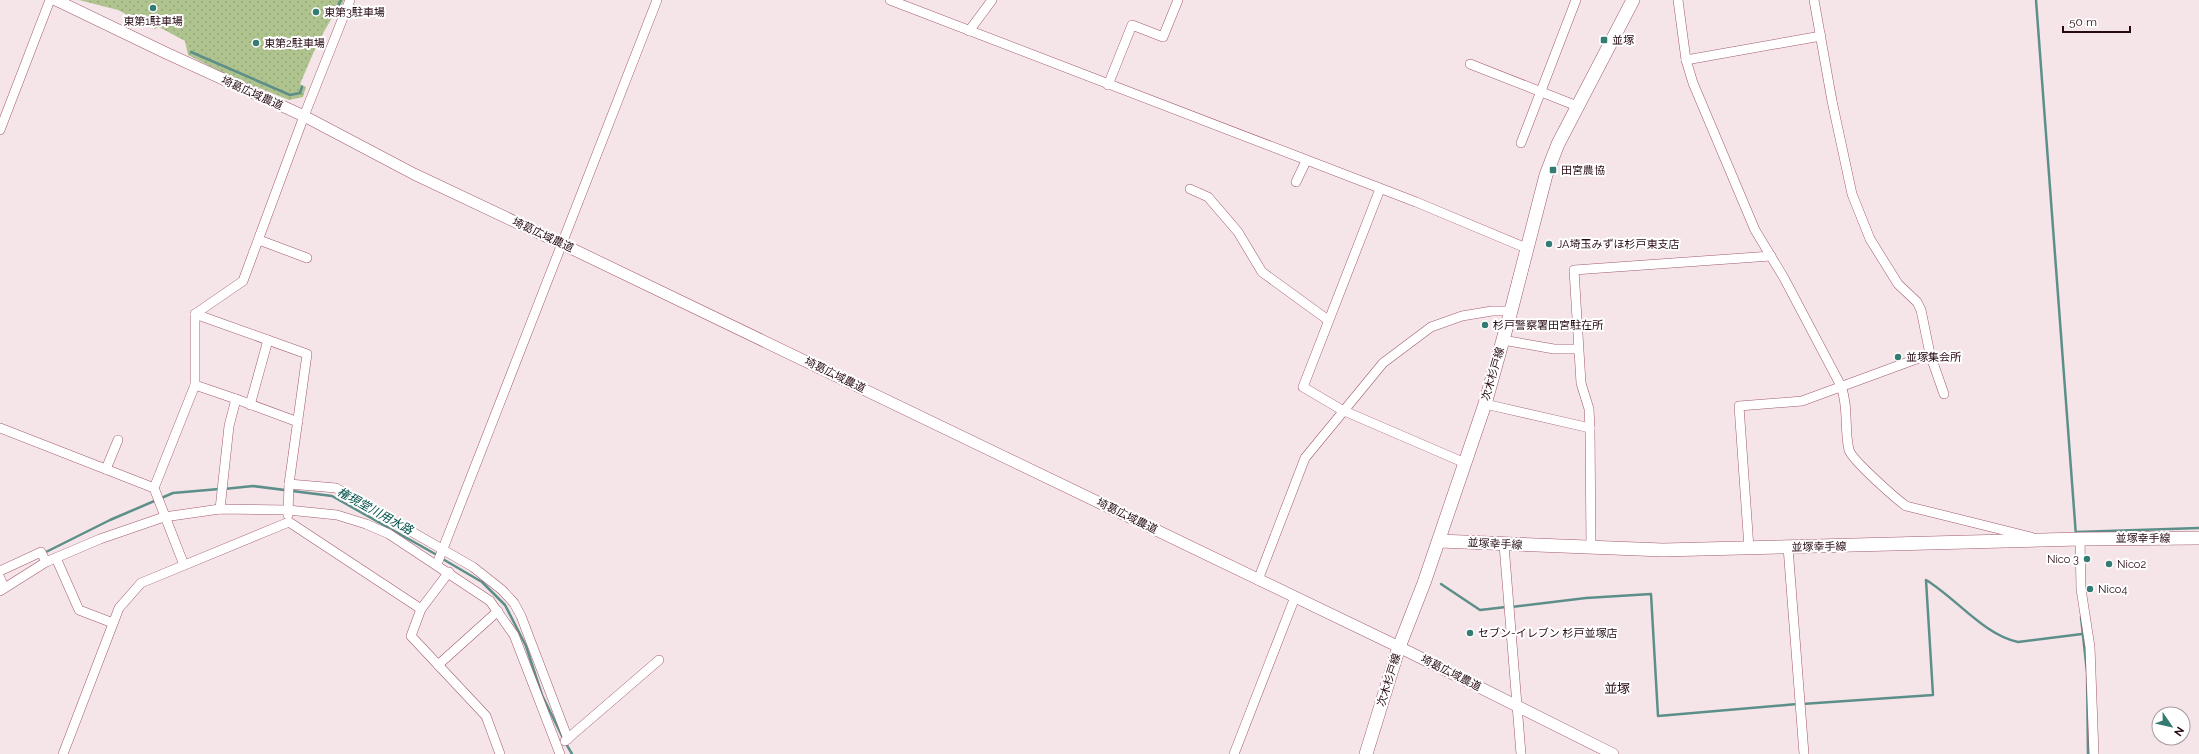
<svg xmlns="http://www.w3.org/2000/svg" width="2199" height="754" font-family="Raleway,'Noto Sans JP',sans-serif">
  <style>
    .park { fill: url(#park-dots) }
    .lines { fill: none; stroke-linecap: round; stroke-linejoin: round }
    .stream { stroke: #5d8f8a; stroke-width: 2.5 }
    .minor-casing { stroke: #a25b6c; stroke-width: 10 }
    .tertiary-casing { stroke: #a25b6c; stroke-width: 12 }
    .secondary-casing { stroke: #a25b6c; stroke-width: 14 }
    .minor { stroke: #fff; stroke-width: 9 }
    .tertiary { stroke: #fff; stroke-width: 11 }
    .secondary { stroke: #fff; stroke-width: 13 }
    .poi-dot { fill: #347b73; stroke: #fff; stroke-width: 1.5 }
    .labels { text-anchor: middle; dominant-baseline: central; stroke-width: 4; stroke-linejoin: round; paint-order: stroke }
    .poi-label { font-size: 11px; fill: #270b13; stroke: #fff; text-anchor: start }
    .street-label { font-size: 11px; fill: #270b13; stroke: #fff }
    .water-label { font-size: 12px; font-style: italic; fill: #004f48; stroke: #fff }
    .quarter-label { font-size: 13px; fill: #270b13; stroke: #fff }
  </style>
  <defs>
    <pattern id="park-dots" width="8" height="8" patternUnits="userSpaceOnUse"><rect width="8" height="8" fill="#afc38e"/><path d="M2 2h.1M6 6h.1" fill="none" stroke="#97a67a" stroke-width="1.8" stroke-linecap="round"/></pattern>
  </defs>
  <rect width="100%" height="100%" fill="#f6e5e8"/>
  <polygon class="park" points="79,0 344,0 340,10 337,9 318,42 300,84 306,87 303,97 289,100 229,76 188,55 185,41 159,27 155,29 118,10"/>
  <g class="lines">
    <g class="stream">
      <polyline points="2036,0 2076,536"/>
      <polyline points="338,6 341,0"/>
      <polyline points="191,52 290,95 300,93 302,87"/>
      <polyline points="224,489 253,486 332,496 437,555"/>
      <polyline points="2076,532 2199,528"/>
      <polyline points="44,553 110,520 173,493 219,489"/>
      <polyline points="441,558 482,582 505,605 526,646 542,695 563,738"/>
      <polyline points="1441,584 1480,610 1506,607"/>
      <polyline points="1511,607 1586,598 1651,594 1658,716 1797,704"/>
      <polyline points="2081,617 2087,672 2088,754"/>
      <path d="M 1802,704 L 1933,695 L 1926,580 C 1956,598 1984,635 2018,642 L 2082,634"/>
      <polyline points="565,742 572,754"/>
    </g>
    <defs>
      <g id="minor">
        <polyline points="890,0 1416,202 1526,248"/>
        <path d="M 1678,0 L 1686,60 L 1693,83 L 1755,230 L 1784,278 L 1841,386 C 1849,408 1844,429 1849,450 C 1852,460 1895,498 1906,506 L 2031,537"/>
        <polyline points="1814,0 1832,101 1852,194 1870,239 1898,284 1917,302 1921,310 1930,354 1944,394"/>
        <polyline points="969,31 992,0"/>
        <polyline points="1686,60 1821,36"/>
        <polyline points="1470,64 1577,106"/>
        <polyline points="1108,85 1132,25 1163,37 1178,0"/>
        <polyline points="0,130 50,0"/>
        <polyline points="1521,143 1576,0"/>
        <polyline points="1296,182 1306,161"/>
        <polyline points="1190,189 1208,197 1238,232 1262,272 1328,320"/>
        <polyline points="1380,189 1303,387 1342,410 1465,463"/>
        <polyline points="259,240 307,258"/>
        <polyline points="195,314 307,354 289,484 288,515"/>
        <polyline points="1503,340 1554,349 1578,349"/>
        <polyline points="236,399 298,422"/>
        <polyline points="1485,404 1590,428"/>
        <polyline points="250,405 268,340"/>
        <polyline points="0,428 154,488 184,565"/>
        <polyline points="106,469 118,440"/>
        <polyline points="289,484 336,488 473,567 502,590 514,603 521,616 568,739"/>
        <polyline points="154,488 195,385"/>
        <polyline points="220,509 229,426 236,399 195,385 195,314 243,281 304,116 350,0"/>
        <polyline points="2080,539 2081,589 2090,647 2094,754"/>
        <polyline points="1504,545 1521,754"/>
        <polyline points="1788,547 1804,754"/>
        <polyline points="1591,548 1590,428 1589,409 1581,383 1574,270 1771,256"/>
        <polyline points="1749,548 1739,406 1802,401 1930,354"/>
        <polyline points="56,558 79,610 113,623"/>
        <polyline points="437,564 657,0"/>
        <polyline points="0,571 41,552 46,562"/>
        <polyline points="449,572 421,609 411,636 486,716 500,754"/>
        <polyline points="0,578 4,588"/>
        <polyline points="1258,580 1305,458 1383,363 1431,327 1462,316 1492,311 1511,311"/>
        <polyline points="0,591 46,562 100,539 164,517 220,509 288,510 337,515 366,524 389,534 490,601 514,635 560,754"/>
        <polyline points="438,665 498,611"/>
        <polyline points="565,741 659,660"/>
        <polyline points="63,754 119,608 141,583 289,522 421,609"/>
        <polyline points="1234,754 1295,597"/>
      </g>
      <polyline id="tertiary" points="56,0 166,53 304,116 414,174 562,244 1399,647 1613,754"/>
      <g id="secondary">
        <polyline points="1439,541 1663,550 2080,539 2199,538"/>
        <polyline points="1366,754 1399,647 1424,583 1485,404 1511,311 1546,175 1558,144 1633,0"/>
      </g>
    </defs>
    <use href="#minor" class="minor-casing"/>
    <use href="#tertiary" class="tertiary-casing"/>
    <use href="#secondary" class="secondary-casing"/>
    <use href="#minor" class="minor"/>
    <use href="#tertiary" class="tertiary"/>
    <use href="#secondary" class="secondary"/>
  </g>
  <g class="poi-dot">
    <circle cx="153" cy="8" r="4"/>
    <circle cx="316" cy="12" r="4"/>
    <rect x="1600" y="36" width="8" height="8" rx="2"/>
    <circle cx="256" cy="43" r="4"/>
    <rect x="1549" y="166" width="8" height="8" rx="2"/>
    <circle cx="1549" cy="244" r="4"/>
    <circle cx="1485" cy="325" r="4"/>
    <circle cx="1898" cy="357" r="4"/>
    <circle cx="2087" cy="559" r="4"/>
    <circle cx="2109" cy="564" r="4"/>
    <circle cx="2090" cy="589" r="4"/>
    <circle cx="1470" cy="633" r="4"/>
  </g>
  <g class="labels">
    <g class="poi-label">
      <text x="324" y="12">東第3駐車場</text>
      <text x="153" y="21" text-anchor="middle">東第1駐車場</text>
      <text x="1612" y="40">並塚</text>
      <text x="264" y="43">東第2駐車場</text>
      <text x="1561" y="170">田宮農協</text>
      <text x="1557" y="244">JA埼玉みずほ杉戸東支店</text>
      <text x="1493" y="325">杉戸警察署田宮駐在所</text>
      <text x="1906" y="357">並塚集会所</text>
      <text x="2079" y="559" text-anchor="end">Nico 3</text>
      <text x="2117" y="564">Nico2</text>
      <text x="2098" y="589">Nico4</text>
      <text x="1478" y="633">セブン-イレブン 杉戸並塚店</text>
    </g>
    <g class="street-label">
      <text transform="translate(252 93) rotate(24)">埼葛広域農道</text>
      <text transform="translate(543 235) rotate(25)">埼葛広域農道</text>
      <text transform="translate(1493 374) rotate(-74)">次木杉戸線</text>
      <text transform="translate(835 375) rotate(26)">埼葛広域農道</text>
      <text transform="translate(1127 516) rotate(26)">埼葛広域農道</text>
      <text x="2143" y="538">並塚幸手線</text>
      <text transform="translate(1495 544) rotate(3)">並塚幸手線</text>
      <text transform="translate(1819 547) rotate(-1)">並塚幸手線</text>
      <text transform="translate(1451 673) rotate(27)">埼葛広域農道</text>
      <text transform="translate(1389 680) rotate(-73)">次木杉戸線</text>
    </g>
    <g class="water-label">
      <text transform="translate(375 511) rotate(29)">権現堂川用水路</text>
    </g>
    <g class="quarter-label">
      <text x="1617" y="688">並塚</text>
    </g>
  </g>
  <g transform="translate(2171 726) rotate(124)"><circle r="19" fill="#ffffff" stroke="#a99da1"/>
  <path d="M0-3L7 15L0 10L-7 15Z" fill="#347b73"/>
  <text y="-6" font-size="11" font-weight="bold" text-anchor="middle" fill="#270b13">N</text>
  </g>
  <path d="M2063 26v6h67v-6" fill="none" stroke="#270b13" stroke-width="2"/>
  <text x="2069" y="26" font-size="12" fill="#270b13" stroke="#ffffff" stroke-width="3" paint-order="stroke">50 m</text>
</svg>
